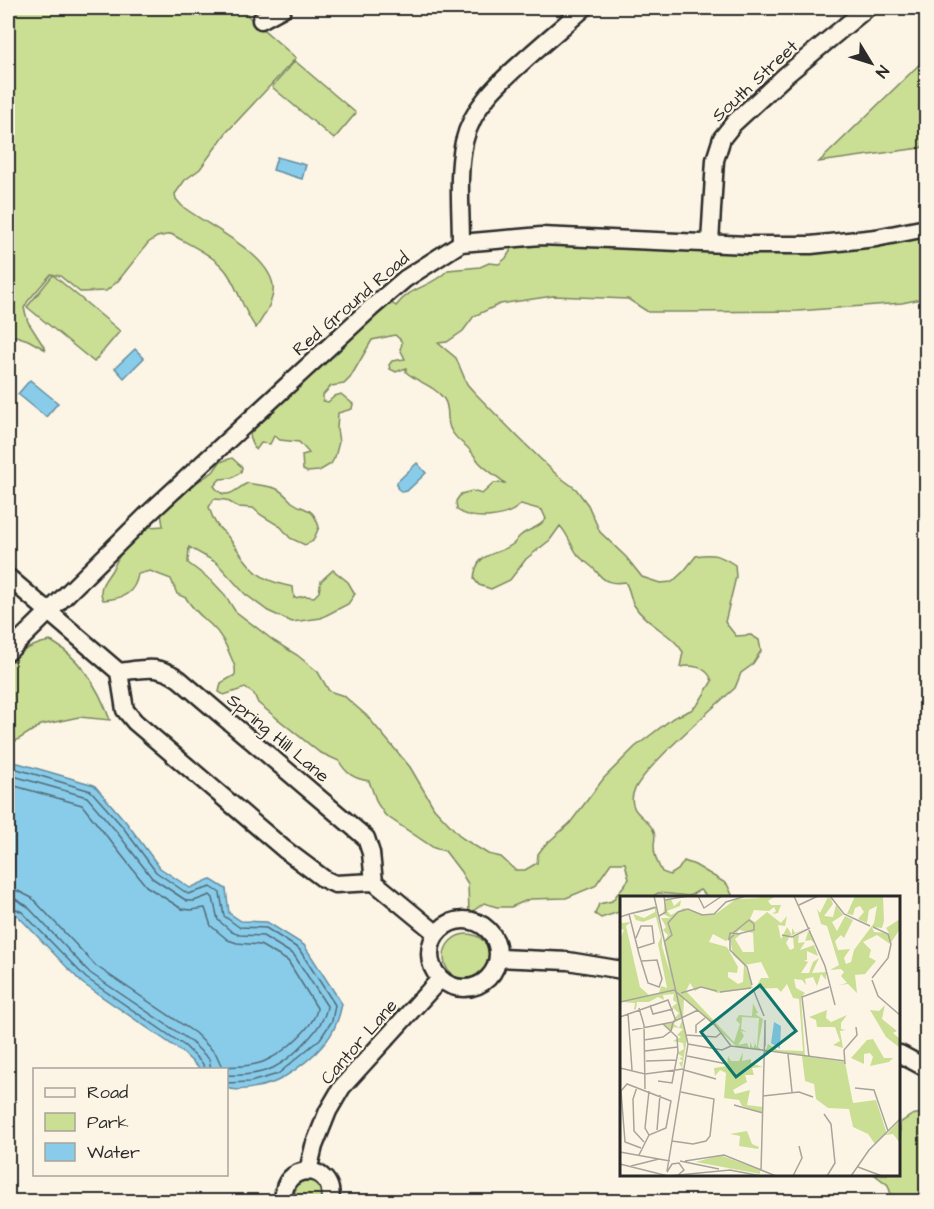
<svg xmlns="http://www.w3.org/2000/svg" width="934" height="1209" font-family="'Architects Daughter',sans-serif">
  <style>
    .green { fill: #cadf94; stroke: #7a8560; stroke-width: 1.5 }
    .water { fill: #89ccea; stroke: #638c9e; stroke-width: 1.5 }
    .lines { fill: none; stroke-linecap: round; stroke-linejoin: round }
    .shore { stroke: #516b77; stroke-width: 1.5 }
    .minor-casing { stroke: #2b2b2b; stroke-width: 21 }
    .minor { stroke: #fcf5e5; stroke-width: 16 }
    .labels { text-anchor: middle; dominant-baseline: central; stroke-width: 4.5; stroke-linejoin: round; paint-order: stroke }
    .street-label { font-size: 18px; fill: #2b2b2b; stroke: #fcf5e5 }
    .inset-road { fill: none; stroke: #a8a49b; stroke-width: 1.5 }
    .view { fill: #0f766e; fill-opacity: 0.15; stroke: #0f766e; stroke-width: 3 }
    .inset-edge { fill: none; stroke: #2b2b2b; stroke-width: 3 }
  </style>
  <rect width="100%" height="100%" fill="#fcf5e5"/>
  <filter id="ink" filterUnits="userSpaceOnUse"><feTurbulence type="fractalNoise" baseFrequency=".0167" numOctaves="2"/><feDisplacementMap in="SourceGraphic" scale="12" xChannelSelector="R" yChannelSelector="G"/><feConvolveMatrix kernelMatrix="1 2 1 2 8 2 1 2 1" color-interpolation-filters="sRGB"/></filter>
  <g filter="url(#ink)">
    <g class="green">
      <path d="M 8,8 L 244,8 L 248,16 L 296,58 L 226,133 L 200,169 L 185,180 L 175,194 L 176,199 L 182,206 C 207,226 267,252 273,285 C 275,300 264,316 256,328 C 244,312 239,291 228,274 C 216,256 190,245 171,234 L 157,237 L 148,243 L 118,281 L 106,291 L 80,292 L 60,276 L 51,274 L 28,301 L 24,308 L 28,322 L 46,350 L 28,340 L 16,336 L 8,341 Z"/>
      <polygon points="926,58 926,145 920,148 819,162"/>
      <polygon points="295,61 356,113 334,139 272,87"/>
      <path d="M 926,235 L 926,298 L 902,303 L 798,311 L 686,312 L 648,312 L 628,299 L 553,296 L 500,304 L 474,316 L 463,331 L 447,342 L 438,343 L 456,358 L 467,384 L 474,392 L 518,437 L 557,475 L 576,489 L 588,505 L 600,532 L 626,557 L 642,577 L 660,583 L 672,582 L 684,571 L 696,556 C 713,553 720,555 735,565 L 736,577 L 725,622 L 736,636 L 751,635 L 759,640 L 761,651 L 752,665 L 741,673 L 735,688 C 715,706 638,772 633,794 C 628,814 649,817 654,832 C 656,836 654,842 654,846 C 654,856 658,864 662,872 L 670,875 L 678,870 L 684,861 L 695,865 L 727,884 L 733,897 L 708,897 L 700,890 L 689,896 L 658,893 L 652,897 L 622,897 L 622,911 L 601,918 L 595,914 L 599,904 L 612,901 L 629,879 L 625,863 L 611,863 L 595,886 L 566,898 L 530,899 L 511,907 L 497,907 L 484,903 L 469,914 L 468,884 L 461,872 L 445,851 L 434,848 L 385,815 L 377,803 L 369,781 C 355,779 346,774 339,761 L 319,752 L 258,703 L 254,694 L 245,688 L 224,695 L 219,692 L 221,683 L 235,675 C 236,668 234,664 231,657 C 226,645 221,634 211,625 C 201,616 193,610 186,598 L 177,594 L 171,579 L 150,571 L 138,574 C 135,594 122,599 103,600 C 97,587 106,580 112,570 C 121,553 126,540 144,529 C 149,526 157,527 163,526 L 161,513 L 169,501 L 180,498 L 197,482 L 213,472 L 220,462 L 232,458 L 242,467 L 241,472 L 232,478 L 220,479 L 214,486 C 227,504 237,487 248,483 C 256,485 271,486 277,489 C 283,492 287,497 292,502 C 306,512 312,505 319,527 L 313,541 L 305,545 L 290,538 L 281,527 L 261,515 L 253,508 L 238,507 L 226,500 L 214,499 L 209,507 C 211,513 213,520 217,525 C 220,530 226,533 229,538 C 251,567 254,580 293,587 L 294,598 L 305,596 L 314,597 L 319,592 L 321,581 L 333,570 L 348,582 L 355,594 L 348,604 L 321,618 L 292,622 L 268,611 L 245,594 L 217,563 L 189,547 L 188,563 L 212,581 L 225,595 L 235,611 L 274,641 L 297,655 L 318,672 L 329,691 L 344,696 L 367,716 L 410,767 L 434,808 L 462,838 L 488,854 L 501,857 L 515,870 L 525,870 L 537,863 L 538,854 L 544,846 L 570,823 L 604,778 L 635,747 L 673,718 L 691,710 L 698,704 L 712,681 C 708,667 692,664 680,667 L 683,652 C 672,633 646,625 634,605 C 630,598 630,589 625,582 C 611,584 604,582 596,571 C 591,565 583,561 578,555 C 571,546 568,534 560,526 L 550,540 L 526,559 L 510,580 L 491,589 L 479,585 L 474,579 C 476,550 496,557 513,544 C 516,542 516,540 519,537 C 528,528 537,530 546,519 L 542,510 L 521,504 C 507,519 473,521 457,510 L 456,501 L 461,494 L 472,491 L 482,494 L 494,483 L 505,483 C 497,476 486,470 479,462 C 475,457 472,452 467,447 C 461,442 455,438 451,430 C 445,420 451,410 444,399 C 435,386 417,382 406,372 L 406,368 L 396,372 L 390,369 L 389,365 L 392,361 L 405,359 L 400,349 C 404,342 401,340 395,335 L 372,340 L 350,378 L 344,384 L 331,386 L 323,395 L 323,401 L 328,402 L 335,396 L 341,394 L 353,404 L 352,409 L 338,413 L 337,429 L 339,442 L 335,457 L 331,464 L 319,471 L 307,472 L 303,470 L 302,455 L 309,453 L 299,442 L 280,440 L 274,436 L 270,444 L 261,443 L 256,450 C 248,443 248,424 260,418 C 263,417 267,417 270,415 L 277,402 L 387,300 L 396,306 C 412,285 429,289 448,270 L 480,267 L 489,263 L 499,264 L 506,258 L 515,243 L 578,245 L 599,248 L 623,243 L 811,249 L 838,252 L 860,245 Z"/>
      <polygon points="53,275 120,331 94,362 27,307"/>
      <path d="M 51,641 C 80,658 99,689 110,720 L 79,717 L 41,725 L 8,746 L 8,662 C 20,652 35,643 51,641 Z"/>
      <circle cx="467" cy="957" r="23"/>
      <polygon points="926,1112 926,1201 893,1201 888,1185 875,1175 900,1174 900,1123 912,1115"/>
      <path d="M 310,1178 L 320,1182 L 325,1201 L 296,1201 C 292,1190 298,1181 310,1178 Z"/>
    </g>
    <g class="water">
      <polygon points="277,157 306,165 302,179 273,170"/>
      <polygon points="135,349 144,358 124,378 115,368"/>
      <polygon points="30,380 58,403 46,417 18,394"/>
      <polygon points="417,463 426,473 407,491 402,492 397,488 397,482"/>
      <path d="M 8,763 L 18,763 L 94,785 L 126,822 L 160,868 L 190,888 L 210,879 L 226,889 L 229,913 L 241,921 L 267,922 L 304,945 L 342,1004 C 339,1019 335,1031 325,1043 C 314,1056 296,1070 281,1079 C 271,1085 238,1093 227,1088 L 226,1070 L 200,1069 L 181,1051 L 82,983 L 18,916 L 8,910 Z"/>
    </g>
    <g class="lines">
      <g class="shore">
        <polyline points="8,769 17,769 91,791 122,826 156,872 188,894 211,887 220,893 224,916 239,927 266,928 299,949 335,1005 332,1021 320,1039 278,1074 250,1082 226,1083"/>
        <path d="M 8,777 L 17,777 L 87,797 L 116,831 L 152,878 L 187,901 L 194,901 L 210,895 L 213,898 L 218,920 L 232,932 L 240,935 L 263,936 L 294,955 L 327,1006 C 325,1027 291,1059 273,1068 C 259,1074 241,1076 226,1075"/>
        <path d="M 8,786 L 15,786 L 82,805 L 146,886 L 182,909 L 191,910 L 205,908 L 211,926 L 228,940 L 237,943 L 260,945 L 288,961 L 317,1008 C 316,1025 284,1052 269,1059 C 255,1067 238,1066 222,1067 L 216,1054 L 195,1033 L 96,966 L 32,898 L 18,891 L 8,889"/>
        <polyline points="8,898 15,899 27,906 90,973 189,1040 209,1059 211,1070"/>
        <polyline points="8,905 22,912 86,978 185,1046 203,1064 204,1070"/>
      </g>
      <defs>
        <g id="minor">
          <polyline points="261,20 283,8"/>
          <polyline points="710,242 715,160 722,138 734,123 786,75 867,8"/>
          <path d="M 461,243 C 461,210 457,174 464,142 C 473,104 501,81 529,56 C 547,40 566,24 584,8"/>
          <polyline points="8,577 119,672 125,710 135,722 284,849 324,879 335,884 374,882"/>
          <polyline points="8,652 147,515 371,308 405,279 461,243 541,236 748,245 811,245 876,238 926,228"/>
          <path d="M 119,672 C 144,669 158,664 179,679 L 366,838 L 371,853 L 374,882 L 436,933"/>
          <circle cx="464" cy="954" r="34"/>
          <polyline points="498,958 568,961 622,970"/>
          <polyline points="900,1054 926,1068"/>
          <polyline points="308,1171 314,1146 328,1111 342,1087 440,979"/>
          <path d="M 284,1202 C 279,1160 337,1162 330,1202"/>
        </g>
      </defs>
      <use href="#minor" class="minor-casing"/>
      <use href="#minor" class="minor"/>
    </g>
  </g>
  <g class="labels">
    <g class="street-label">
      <text transform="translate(755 81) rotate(-43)">South Street</text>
      <text transform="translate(351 304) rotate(-41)">Red Ground Road</text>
      <text transform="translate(278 738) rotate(40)">Spring Hill Lane</text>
      <text transform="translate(359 1042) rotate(-49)">Cantor Lane</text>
    </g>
  </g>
  <g transform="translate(620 896)">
    <rect width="280" height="280" fill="#fcf5e5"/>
    <path d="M 131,0 L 156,0 L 148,5 L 151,9 L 161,9 L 158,17 L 152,18 L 156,15 L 154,11 L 149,15 L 134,14 L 130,23 L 135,26 L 147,16 L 161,27 L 167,20 L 165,30 L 158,29 L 161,43 L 167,31 L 172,39 L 172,32 L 175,37 L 188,32 L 170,40 L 166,47 L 170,54 L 174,52 L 173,41 L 190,35 L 194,47 L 191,44 L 185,45 L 188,36 L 179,39 L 178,47 L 185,46 L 180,54 L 194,49 L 198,60 L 187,55 L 187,64 L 184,64 L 188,66 L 181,77 L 189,77 L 193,66 L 199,62 L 192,77 L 206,76 L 206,84 L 201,78 L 197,90 L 193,81 L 185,83 L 186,89 L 182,84 L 174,83 L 176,92 L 185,97 L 181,102 L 185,160 L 225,166 L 233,207 L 256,204 L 267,238 L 280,224 L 280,247 L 273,238 L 265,239 L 255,248 L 248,238 L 233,231 L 229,213 L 208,212 L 196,203 L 194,188 L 185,185 L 182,160 L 146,154 L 148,148 L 158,154 L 183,155 L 179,103 L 173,102 L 167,88 L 161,96 L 157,92 L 135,93 L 141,82 L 149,82 L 141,66 L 125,69 L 133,92 L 98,97 L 81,91 L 75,95 L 70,87 L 66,95 L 114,146 L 120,128 L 116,124 L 119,119 L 132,120 L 133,107 L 138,117 L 135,118 L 143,123 L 138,151 L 142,154 L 130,152 L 130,146 L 133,152 L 135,148 L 132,141 L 137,151 L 139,122 L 122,121 L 121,133 L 127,136 L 121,135 L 124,140 L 118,149 L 127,147 L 129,152 L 117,151 L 64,102 L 63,123 L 56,124 L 54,128 L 59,132 L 62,124 L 67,143 L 62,172 L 59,167 L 63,165 L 59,162 L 63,161 L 57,157 L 64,153 L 63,147 L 53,145 L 61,141 L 57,139 L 63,133 L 54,131 L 51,135 L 43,128 L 51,127 L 59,117 L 52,111 L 57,107 L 53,104 L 54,98 L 43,99 L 44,104 L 38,101 L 29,106 L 17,106 L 16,113 L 14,114 L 15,107 L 0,106 L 0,43 L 4,34 L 1,33 L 0,23 L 2,27 L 11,26 L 6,30 L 20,91 L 30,100 L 39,97 L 41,90 L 47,92 L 38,48 L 41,41 L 36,21 L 23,26 L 16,24 L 13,18 L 24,22 L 35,16 L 35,11 L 28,12 L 35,10 L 36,12 L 42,41 L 42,50 L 50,77 L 44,46 L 48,39 L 43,34 L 46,31 L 41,22 L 51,22 L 43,18 L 46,4 L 51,3 L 54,10 L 61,4 L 60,10 L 47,15 L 51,19 L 64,12 L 86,19 L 97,17 L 116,3 L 141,2 ZM 119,34 L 133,37 L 134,56 L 123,56 L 115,43 L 121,38 L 117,37 ZM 93,38 L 106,45 L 110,43 L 113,59 L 124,69 L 123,86 L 118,88 L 108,81 L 108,76 L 117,77 L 118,71 L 107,51 L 89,46 ZM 235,0 L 263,0 L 264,25 L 262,32 L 252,31 L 254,36 L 269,37 L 266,32 L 280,23 L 280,33 L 270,48 L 257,39 L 243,46 L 251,54 L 249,61 L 256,65 L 245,78 L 235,79 L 237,97 L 228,88 L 219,89 L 227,87 L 221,80 L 224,76 L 221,73 L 210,74 L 219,69 L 207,30 L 201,28 L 197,13 L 200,17 L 208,1 L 211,3 L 213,8 L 204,20 L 213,21 L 216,9 L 223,19 L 212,26 L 217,35 L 225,20 L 233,24 L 224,42 L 221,39 L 215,45 L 218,54 L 230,53 L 224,62 L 226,68 L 231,66 L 234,54 L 254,27 L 257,10 L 249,14 L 247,27 L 238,23 L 244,16 L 240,10 L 235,12 L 233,19 L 227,18 ZM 265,109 L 262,123 L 277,135 L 273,137 L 280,143 L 280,152 L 266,141 L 250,114 L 259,115 ZM 207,114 L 206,122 L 211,126 L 227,119 L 221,127 L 221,133 L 226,134 L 220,135 L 223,152 L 213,149 L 220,145 L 215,131 L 197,131 L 196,124 L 189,121 ZM 253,143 L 264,162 L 273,162 L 269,166 L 250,170 L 253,161 L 250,157 L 244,158 L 244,168 L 231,162 L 247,144 ZM 123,156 L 122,165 L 131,163 L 131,167 L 143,171 L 132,172 L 134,179 L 125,179 L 127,186 L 113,194 L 115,198 L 130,194 L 127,209 L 143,211 L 143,217 L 122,210 L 119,204 L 104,202 L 106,177 L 100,174 L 95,180 L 94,172 L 107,170 L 108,160 L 111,165 L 119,165 ZM 127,235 L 132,248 L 139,251 L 138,253 L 119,250 L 120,240 L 110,238 ZM 100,259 L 140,274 L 140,278 L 76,266 Z" fill="#cadf94" fill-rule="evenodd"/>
    <path d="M 154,126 L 161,130 L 160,153 L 151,147 Z" fill="#89ccea"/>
    <path class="inset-road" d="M 34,0 L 68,148 L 47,275M 78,0 L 84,12 L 102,0M 174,0 L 205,70 L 215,109M 210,0 L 224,18 L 250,30M 45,4 L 68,0M 179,9 L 198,0M 9,18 L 19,58 L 28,87 L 39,91 L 42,83 L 37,64 L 22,65M 39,20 L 46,16 L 44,0M 0,21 L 9,18 L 27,14 L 37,11 L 9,18M 113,37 L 129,24 L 134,28 L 134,34 L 118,38 L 110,37 L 109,43 L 114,39M 162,39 L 172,41 L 190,32M 16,42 L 21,30 L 32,30 L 34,47 L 18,52M 110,43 L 110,54 L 127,71 L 132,89M 44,46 L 52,39 L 48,27 L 58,16 L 68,13 L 82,19 L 94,18 L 106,6 L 126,0M 252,82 L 268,62 L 271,48 L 268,38 L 253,31M 252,84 L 258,100 L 281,120M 133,93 L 144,120M 100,96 L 131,92M 61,97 L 81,91 L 97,95M 0,106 L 54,94 L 95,129 L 111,150 L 225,165M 30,109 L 33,118 L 53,113M 19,112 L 24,129 L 25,193M 8,117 L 12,174M 0,121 L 48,104 L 56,125M 12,134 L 53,126 L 78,114M 76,137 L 76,129 L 85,122M 66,139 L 96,141 L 101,137M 24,144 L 43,141 L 51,135 L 53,126M 68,148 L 102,154 L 111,150M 145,150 L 145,124M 25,155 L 58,151M 168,158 L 172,196M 67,160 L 107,168M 189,161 L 182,101 L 209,91M 26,165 L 57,164M 225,168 L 224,154 L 237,139 L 236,131M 0,172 L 25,178 L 63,173M 64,174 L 96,183M 38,185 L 52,187 L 58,156 L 57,141 L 43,128M 17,191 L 13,203 L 14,235 L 24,246M 235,192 L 254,194 L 268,235M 29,195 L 25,232 L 29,239M 143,200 L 179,196 L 193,201M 114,209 L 143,217M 204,218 L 211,228 L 215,267 L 207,280M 37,234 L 40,199M 52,245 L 73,248 L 86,245 L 90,240 L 94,203 L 61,196M 0,256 L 50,265M 19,259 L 29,239 L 46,232 L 51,205 L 7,188 L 1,195 L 5,246 L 21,252M 60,265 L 99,273M 65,265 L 104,259 L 156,280M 0,268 L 48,280 L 110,274 L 141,280M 11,270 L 39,263M 238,271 L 262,280M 141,275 L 145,129M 47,276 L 52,268 L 59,267 L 64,274 L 58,279M 173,280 L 182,262 L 179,250M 231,280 L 249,254 L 281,222"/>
    <path class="view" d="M 140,89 L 176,135 L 116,181 L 81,136 Z"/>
    <rect width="280" height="280" class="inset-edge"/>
  </g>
  <rect width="934" height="1209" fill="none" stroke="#fcf5e5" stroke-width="30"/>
  <rect x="15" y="15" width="904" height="1179" fill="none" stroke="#2b2b2b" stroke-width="2" filter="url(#ink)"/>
  <rect x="33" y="1068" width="195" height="108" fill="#fcf5e5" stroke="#a8a49b" stroke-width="1.5"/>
  <rect x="45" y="1088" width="30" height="9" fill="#fcf5e5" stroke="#a8a49b" stroke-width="1.5"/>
  <text x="87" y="1098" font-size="18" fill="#2b2b2b">Road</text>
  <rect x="45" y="1113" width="30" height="18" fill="#cadf94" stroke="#a8a49b" stroke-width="1.5"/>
  <text x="87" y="1128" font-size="18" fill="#2b2b2b">Park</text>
  <rect x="45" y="1143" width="30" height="18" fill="#89ccea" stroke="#a8a49b" stroke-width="1.5"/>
  <text x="87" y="1158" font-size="18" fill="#2b2b2b">Water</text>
  <g transform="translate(871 63) rotate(128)" stroke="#fcf5e5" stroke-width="4.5" paint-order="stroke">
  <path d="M0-4.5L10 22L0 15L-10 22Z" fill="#2b2b2b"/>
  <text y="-9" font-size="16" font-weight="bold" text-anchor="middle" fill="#2b2b2b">N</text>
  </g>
</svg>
